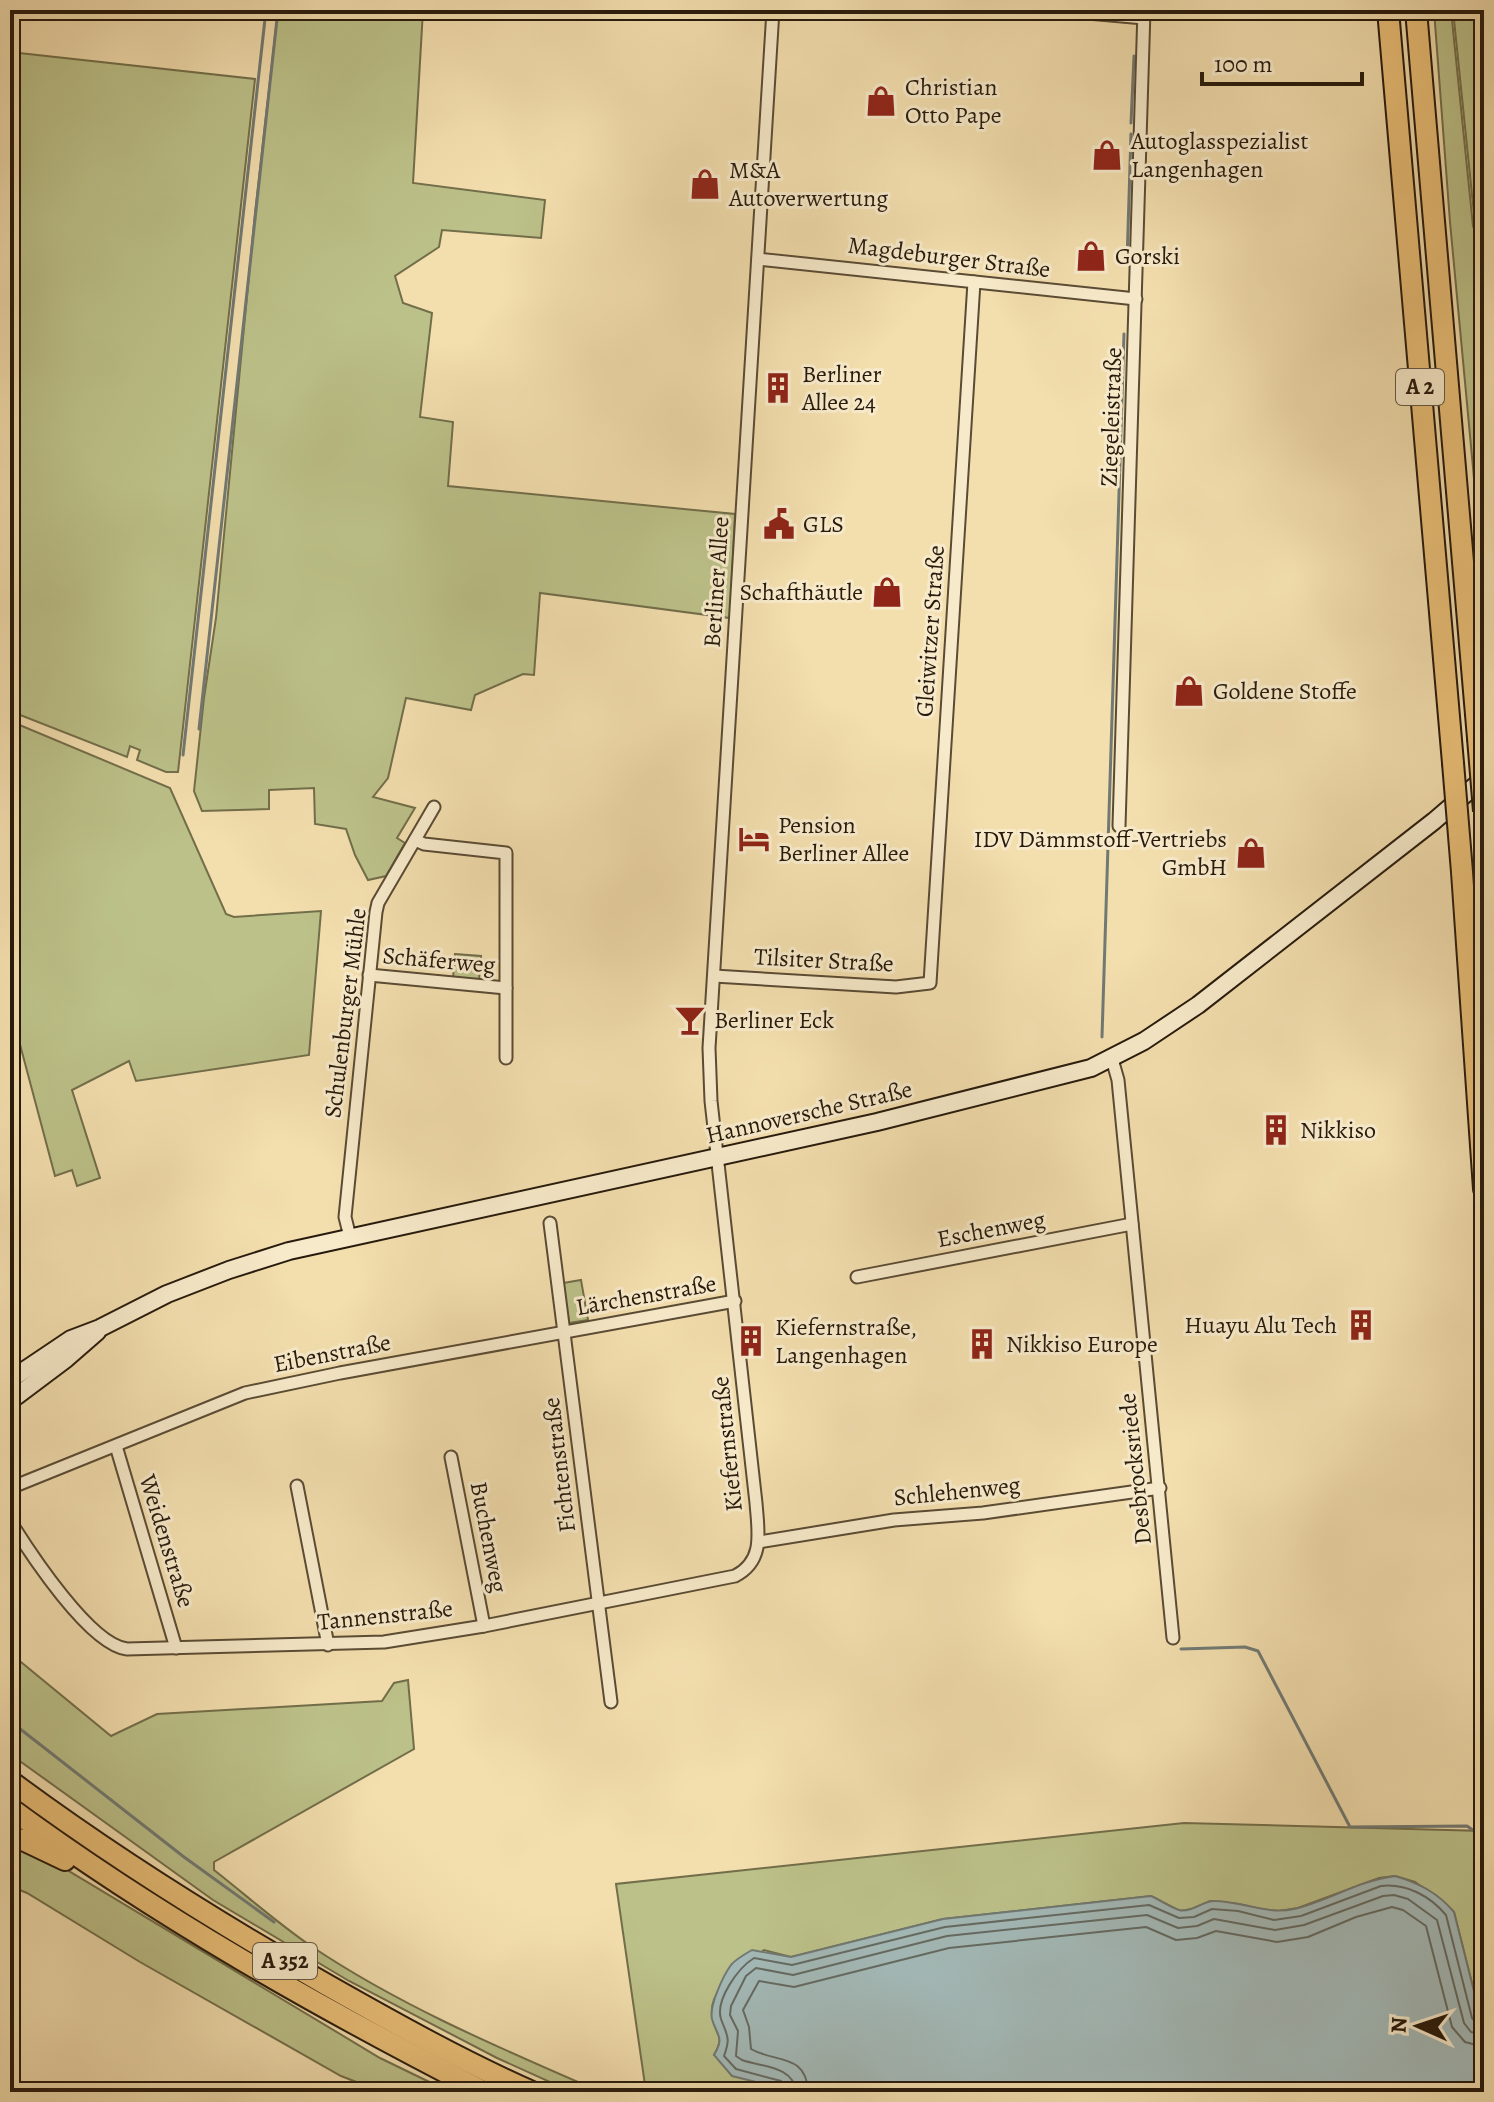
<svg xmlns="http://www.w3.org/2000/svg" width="1494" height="2102" font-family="Alegreya,serif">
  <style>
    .green { fill: #bcc189; stroke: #726e4a; stroke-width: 2 }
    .water { fill: #a3b9b7; stroke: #717973; stroke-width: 2 }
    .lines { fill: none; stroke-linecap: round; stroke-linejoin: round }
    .shore { stroke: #656a62; stroke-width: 2 }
    .stream { stroke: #717973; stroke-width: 3 }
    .street-casing { stroke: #5a4b34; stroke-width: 15 }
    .secondary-casing { stroke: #271a0c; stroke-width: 20 }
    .highway-casing { stroke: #271a0c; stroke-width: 24 }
    .street { stroke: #f7eaca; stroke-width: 11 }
    .secondary { stroke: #f7eaca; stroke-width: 16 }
    .highway { stroke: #eabf77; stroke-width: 20 }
    .highway-bridge-casing { stroke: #271a0c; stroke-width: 24; stroke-linecap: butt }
    .highway-bridge { stroke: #eabf77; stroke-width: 20 }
    .labels { text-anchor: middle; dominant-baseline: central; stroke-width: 6; stroke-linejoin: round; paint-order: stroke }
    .shield { fill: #f7eaca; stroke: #655845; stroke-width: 2 }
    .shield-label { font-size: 22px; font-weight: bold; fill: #271a0c }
    .poi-label { font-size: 24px; fill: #271a0c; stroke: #f7eaca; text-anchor: start }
    .street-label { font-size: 24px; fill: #271a0c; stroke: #f7eaca }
  </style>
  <rect width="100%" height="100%" fill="#f3deae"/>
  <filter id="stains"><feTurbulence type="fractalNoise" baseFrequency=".0025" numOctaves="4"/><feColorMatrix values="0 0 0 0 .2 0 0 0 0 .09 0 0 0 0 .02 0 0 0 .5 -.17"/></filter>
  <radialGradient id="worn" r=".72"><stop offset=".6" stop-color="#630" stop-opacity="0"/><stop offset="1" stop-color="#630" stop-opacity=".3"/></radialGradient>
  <g class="green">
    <polygon points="278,10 423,10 413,183 545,200 541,238 442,230 439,247 395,276 403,303 432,313 420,417 453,422 448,486 735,514 730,618 540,593 534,675 523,674 475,695 471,710 406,698 388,778 373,797 415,808 397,838 405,843 386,876 368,880 355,855 346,829 315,824 314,788 269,790 269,809 202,811 194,791 204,698 216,618 255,213"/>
    <polygon points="1434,10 1451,10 1473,226 1484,258 1484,585 1450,222"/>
    <polygon points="1453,10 1484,10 1484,249 1475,224"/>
    <polygon points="10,52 255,79 178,772 166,772 137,760 140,750 130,746 127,757 10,711"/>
    <polygon points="10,721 170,788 226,914 234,917 321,911 309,1055 136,1081 129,1061 72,1090 100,1178 77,1186 72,1170 55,1176 10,1007"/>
    <polygon points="455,954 481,956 479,980 453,978"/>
    <polygon points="581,1280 588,1320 569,1323 563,1283"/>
    <path d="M 10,1653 L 111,1736 L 157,1714 L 382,1701 L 394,1683 L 408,1680 L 414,1749 L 214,1862 L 214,1870 C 246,1895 277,1923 311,1946 C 400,2006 502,2049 601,2092 L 572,2092 L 497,2058 L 349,1981 L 213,1900 L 10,1754 Z"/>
    <path d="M 1184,1823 L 1484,1831 L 1484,2031 L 1454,1912 L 1415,1882 L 1395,1876 L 1379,1878 L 1298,1908 L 1273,1912 L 1239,1904 L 1210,1901 L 1192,1909 L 1180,1911 L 1151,1896 L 943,1919 L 791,1957 L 764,1950 C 745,1967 704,1989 713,2020 C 717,2037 725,2036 714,2055 L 769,2087 L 796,2092 L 646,2092 L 616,1884 Z"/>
    <polygon points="10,1845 47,1858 380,2058 450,2092 382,2092 341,2076 140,1962 27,1893 10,1886"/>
  </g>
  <path class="water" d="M 1395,1876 C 1419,1883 1438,1893 1454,1912 L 1484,2031 L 1484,2092 L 796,2092 L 732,2076 L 714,2055 C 725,2036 717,2037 712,2019 C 709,2006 723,1976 731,1965 C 736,1959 745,1954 752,1950 L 791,1957 L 943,1919 L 1151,1896 C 1160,1900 1170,1907 1179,1910 C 1191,1913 1203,1901 1214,1901 C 1242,1901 1266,1915 1294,1909 C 1329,1901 1357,1881 1395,1876 Z"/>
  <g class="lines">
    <g class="shore">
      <path d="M 786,2092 L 781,2081 L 736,2069 L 724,2056 C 731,2037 727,2036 721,2019 C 715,2000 738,1968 754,1958 L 792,1965 L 945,1927 L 1149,1905 L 1179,1918 L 1194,1917 L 1212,1909 L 1238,1911 L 1274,1920 L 1301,1916 L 1381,1886 C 1406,1883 1430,1896 1446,1915 L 1472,2018 L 1477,2023 L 1484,2025"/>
      <path d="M 796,2092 C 794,2066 762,2067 742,2060 L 736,2056 L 738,2031 L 730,2015 L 731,2006 L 746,1976 L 756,1968 L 793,1975 L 947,1936 L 1147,1915 L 1178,1928 L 1197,1926 L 1214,1919 L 1275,1930 L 1304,1925 L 1383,1896 L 1394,1895 L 1408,1899 L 1437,1920 L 1464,2023 L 1471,2032 L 1484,2035"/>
      <path d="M 808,2092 C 807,2053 775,2063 751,2049 L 749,2027 L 743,2010 L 759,1981 L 794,1987 L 949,1948 L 1146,1927 L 1176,1940 L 1197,1938 L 1216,1931 L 1277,1942 L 1308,1937 L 1356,1917 L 1392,1907 L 1403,1910 L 1426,1926 L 1452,2027 L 1465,2042 L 1484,2047"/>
    </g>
    <g class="stream">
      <polyline points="1131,123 1134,56"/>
      <polyline points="1127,262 1131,134"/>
      <polyline points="199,729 278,10"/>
      <polyline points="183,755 266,10"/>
      <polyline points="1102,1037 1124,334"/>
      <polyline points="1181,1649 1245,1647 1258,1651 1350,1827 1467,1826 1484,1838"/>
      <polyline points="10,1721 184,1857 274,1922"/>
    </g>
    <defs>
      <g id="street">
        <polyline points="1054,10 1144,18"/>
        <polyline points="758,259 1136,299"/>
        <polyline points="1119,826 1144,10"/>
        <polyline points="415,840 424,844 506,853 506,1058"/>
        <polyline points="369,975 506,988"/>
        <polyline points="714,976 896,987 930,983 974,282"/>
        <polyline points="1112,1059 1118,1080 1173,1638"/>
        <polyline points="550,1223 611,1702"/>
        <polyline points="350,1237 345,1217 376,912 378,903 434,807"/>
        <polyline points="857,1277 1132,1224"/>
        <polyline points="116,1446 176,1648"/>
        <polyline points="451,1457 484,1626"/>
        <polyline points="297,1486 328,1645"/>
        <polyline points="10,1488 245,1393 340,1373 735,1301"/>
        <path d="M 10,1521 C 30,1553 90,1645 127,1649 L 384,1642 L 484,1626 L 735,1576 C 765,1561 758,1531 756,1503 L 711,1101 L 709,1048 L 773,10"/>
        <polyline points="759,1542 894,1520 983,1513 1160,1488"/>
      </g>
      <g id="secondary">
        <polyline points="10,1380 71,1339 100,1328 167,1294 229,1270 289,1251 877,1122 1091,1068 1144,1041 1198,1005 1434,821 1484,778"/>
        <polyline points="10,1401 66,1359 97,1332"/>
      </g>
      <g id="highway">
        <polyline points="1388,10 1453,763"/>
        <polyline points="1416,10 1478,738"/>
        <polyline points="1462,872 1484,1189"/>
        <path d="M 10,1781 C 111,1856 218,1923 327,1985 C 394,2023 462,2061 532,2092"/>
        <path d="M 10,1808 C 158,1917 320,2008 484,2092"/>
        <polyline points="10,1838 23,1840 65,1860"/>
      </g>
    </defs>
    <use href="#street" class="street-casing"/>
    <use href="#secondary" class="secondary-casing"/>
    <use href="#highway" class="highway-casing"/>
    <use href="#street" class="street"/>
    <use href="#secondary" class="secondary"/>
    <use href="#highway" class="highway"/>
    <defs>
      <g id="highway-bridge">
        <polyline points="1478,738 1484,811"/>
        <polyline points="1453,763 1462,872"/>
      </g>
    </defs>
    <use href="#highway-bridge" class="highway-bridge-casing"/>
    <use href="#highway-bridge" class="highway-bridge"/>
  </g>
  <defs>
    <symbol id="shop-bare" viewBox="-9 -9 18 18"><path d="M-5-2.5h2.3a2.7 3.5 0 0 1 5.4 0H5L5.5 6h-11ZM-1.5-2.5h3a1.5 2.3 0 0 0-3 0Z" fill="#8f2418" stroke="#f7eaca" stroke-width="2.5" paint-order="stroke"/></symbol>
    <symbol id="building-bare" viewBox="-9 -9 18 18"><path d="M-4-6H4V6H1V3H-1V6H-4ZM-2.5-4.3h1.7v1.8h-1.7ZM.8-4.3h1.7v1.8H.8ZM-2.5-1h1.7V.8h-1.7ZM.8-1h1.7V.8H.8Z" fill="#8f2418" stroke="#f7eaca" stroke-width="2.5" paint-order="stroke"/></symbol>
    <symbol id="civic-bare" viewBox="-9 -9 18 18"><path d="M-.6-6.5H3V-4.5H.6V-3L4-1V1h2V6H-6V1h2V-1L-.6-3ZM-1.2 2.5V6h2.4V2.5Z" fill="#8f2418" stroke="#f7eaca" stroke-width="2.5" paint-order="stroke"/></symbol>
    <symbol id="hotel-bare" viewBox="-9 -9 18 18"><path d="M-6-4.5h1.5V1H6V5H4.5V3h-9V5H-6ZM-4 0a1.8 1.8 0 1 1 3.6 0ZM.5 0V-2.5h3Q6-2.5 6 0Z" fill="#8f2418" stroke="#f7eaca" stroke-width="2.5" paint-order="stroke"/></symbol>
    <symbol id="bar-bare" viewBox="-9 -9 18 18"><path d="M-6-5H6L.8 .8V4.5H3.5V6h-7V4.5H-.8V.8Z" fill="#8f2418" stroke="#f7eaca" stroke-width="2.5" paint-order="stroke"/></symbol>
  </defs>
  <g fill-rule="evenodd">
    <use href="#shop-bare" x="859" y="79" width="44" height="44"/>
    <use href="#shop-bare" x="1085" y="133" width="44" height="44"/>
    <use href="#shop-bare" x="683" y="162" width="44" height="44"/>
    <use href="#shop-bare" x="1069" y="234" width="44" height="44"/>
    <use href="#building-bare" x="756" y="366" width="44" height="44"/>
    <use href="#civic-bare" x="757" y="502" width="44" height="44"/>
    <use href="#shop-bare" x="865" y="570" width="44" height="44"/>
    <use href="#shop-bare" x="1167" y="669" width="44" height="44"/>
    <use href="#hotel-bare" x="732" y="817" width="44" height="44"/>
    <use href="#shop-bare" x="1229" y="831" width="44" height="44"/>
    <use href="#bar-bare" x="668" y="998" width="44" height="44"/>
    <use href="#building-bare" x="1254" y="1108" width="44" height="44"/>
    <use href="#building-bare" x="1339" y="1303" width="44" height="44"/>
    <use href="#building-bare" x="729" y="1319" width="44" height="44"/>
    <use href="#building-bare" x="960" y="1322" width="44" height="44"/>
  </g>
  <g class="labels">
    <g class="shield">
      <rect x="1396" y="369" width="48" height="36" rx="6"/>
      <rect x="253" y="1943" width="64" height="36" rx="6"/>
    </g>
    <g class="shield-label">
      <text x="1420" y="387">A 2</text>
      <text x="285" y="1961">A 352</text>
    </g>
    <g class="poi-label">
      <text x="905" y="87">Christian<tspan x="905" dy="28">Otto Pape</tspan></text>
      <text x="1131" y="141">Autoglasspezialist<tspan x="1131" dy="28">Langenhagen</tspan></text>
      <text x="729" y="170">M&amp;A<tspan x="729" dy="28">Autoverwertung</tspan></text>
      <text x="1115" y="256">Gorski</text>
      <text x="802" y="374">Berliner<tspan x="802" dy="28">Allee 24</tspan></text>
      <text x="803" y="524">GLS</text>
      <text x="863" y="592" text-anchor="end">Schafthäutle</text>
      <text x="1213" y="691">Goldene Stoffe</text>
      <text x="778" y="825">Pension<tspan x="778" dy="28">Berliner Allee</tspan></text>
      <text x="1227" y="839" text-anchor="end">IDV Dämmstoff-Vertriebs<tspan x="1227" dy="28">GmbH</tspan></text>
      <text x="714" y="1020">Berliner Eck</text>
      <text x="1300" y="1130">Nikkiso</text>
      <text x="1337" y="1325" text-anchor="end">Huayu Alu Tech</text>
      <text x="775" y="1327">Kiefernstraße,<tspan x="775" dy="28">Langenhagen</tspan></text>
      <text x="1006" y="1344">Nikkiso Europe</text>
    </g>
    <g class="street-label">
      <text transform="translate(949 257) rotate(7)">Magdeburger Straße</text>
      <text transform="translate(1111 417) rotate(-88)">Ziegeleistraße</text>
      <text transform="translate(716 582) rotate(-86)">Berliner Allee</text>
      <text transform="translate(930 631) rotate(-86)">Gleiwitzer Straße</text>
      <text transform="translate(439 960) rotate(5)">Schäferweg</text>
      <text transform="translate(824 960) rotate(3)">Tilsiter Straße</text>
      <text transform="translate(345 1013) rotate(-83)">Schulenburger Mühle</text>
      <text transform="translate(809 1112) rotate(-13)">Hannoversche Straße</text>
      <text transform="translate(991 1229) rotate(-11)">Eschenweg</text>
      <text transform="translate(646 1295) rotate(-10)">Lärchenstraße</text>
      <text transform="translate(332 1353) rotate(-11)">Eibenstraße</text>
      <text transform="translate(727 1444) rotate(-96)">Kiefernstraße</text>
      <text transform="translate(559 1465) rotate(-97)">Fichtenstraße</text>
      <text transform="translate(1135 1469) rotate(-96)">Desbrocksriede</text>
      <text transform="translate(957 1491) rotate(-6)">Schlehenweg</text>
      <text transform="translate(489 1537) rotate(79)">Buchenweg</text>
      <text transform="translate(167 1541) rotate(73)">Weidenstraße</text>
      <text transform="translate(385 1615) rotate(-6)">Tannenstraße</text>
    </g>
  </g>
  <rect width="1494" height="2102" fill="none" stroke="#f3deae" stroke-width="40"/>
  <rect x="12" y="12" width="1470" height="2078" fill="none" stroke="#271a0c" stroke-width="4"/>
  <rect x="20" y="20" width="1454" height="2062" fill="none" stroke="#271a0c" stroke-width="2"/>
  <g transform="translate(1418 2026) rotate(273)" stroke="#f7eaca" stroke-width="6" paint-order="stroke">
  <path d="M0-6L14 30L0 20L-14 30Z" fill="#271a0c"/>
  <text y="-12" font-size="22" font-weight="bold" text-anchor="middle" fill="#271a0c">N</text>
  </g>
  <path d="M1202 72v12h160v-12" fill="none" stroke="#271a0c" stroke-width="4"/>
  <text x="1214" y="72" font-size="24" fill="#271a0c" stroke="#f7eaca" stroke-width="6" paint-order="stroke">100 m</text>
  <rect width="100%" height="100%" filter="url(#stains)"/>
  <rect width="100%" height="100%" fill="url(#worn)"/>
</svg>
